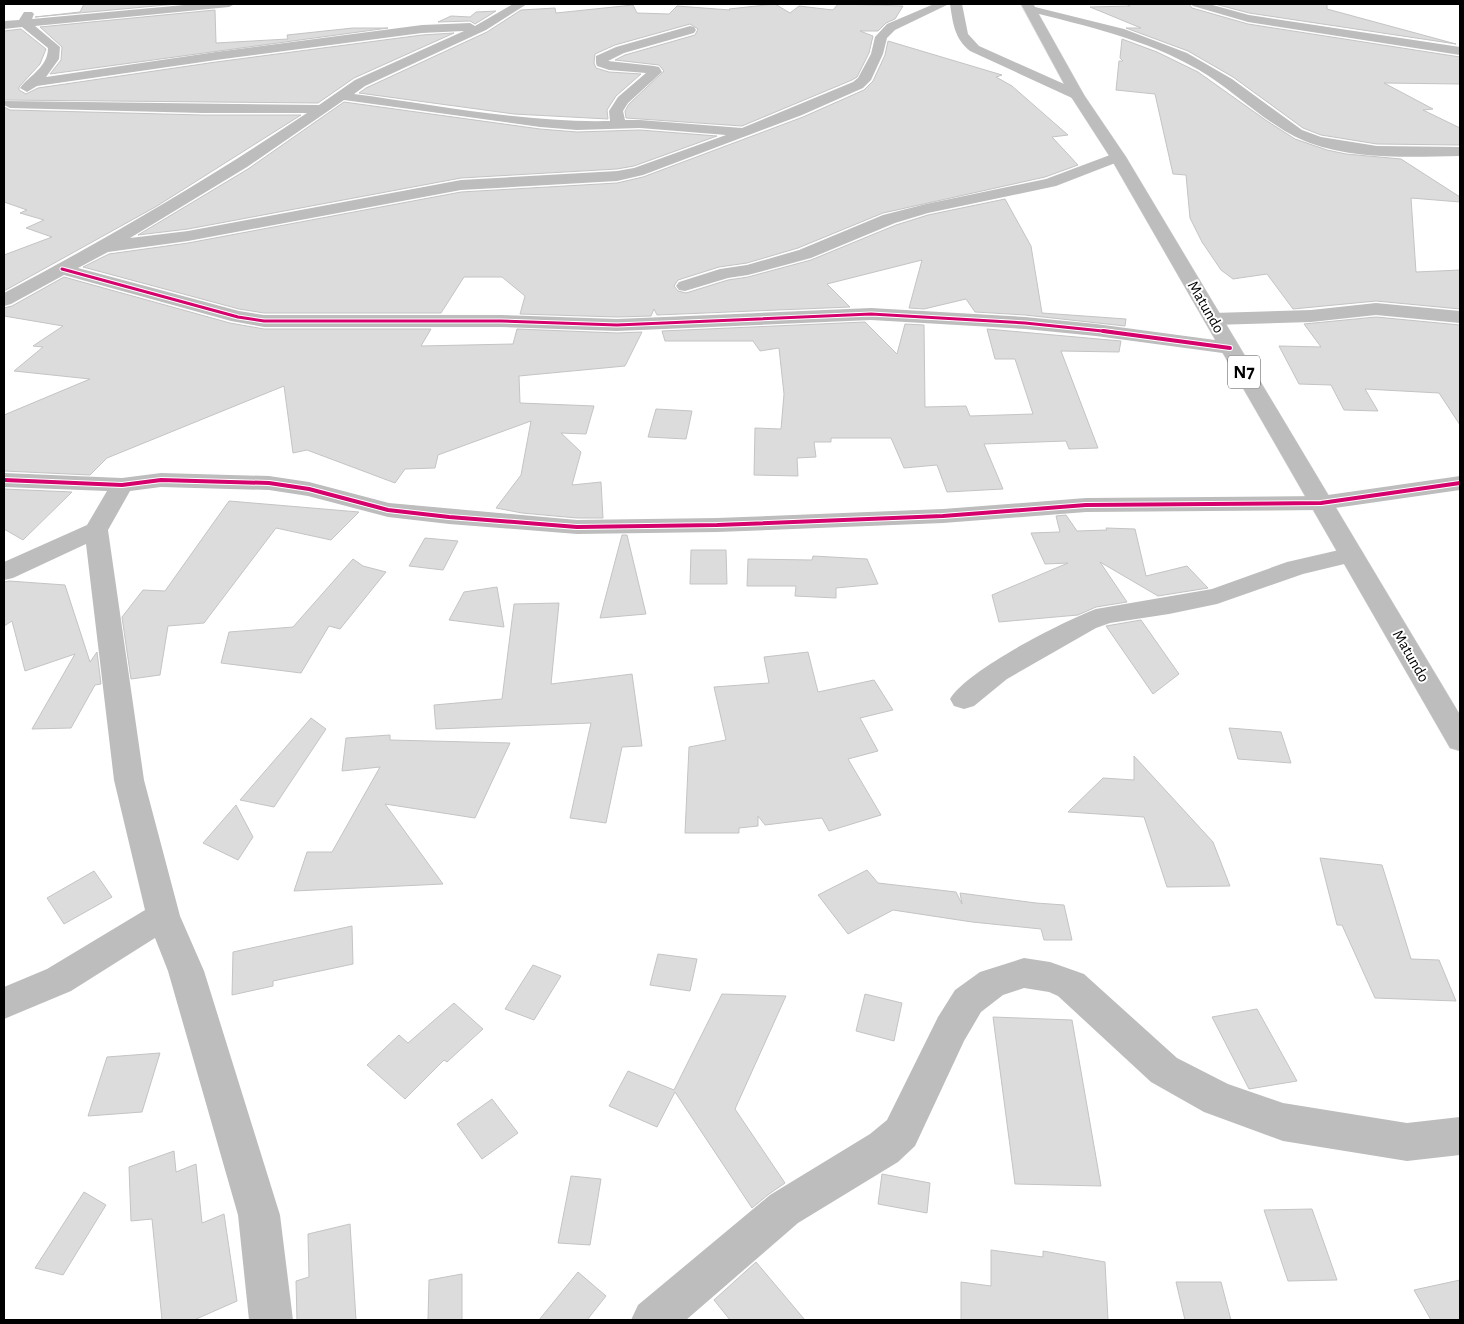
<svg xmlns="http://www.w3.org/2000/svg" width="1464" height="1324" font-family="'Alegreya Sans',sans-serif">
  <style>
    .building { fill: #dcdcdc; stroke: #c4c4c4 }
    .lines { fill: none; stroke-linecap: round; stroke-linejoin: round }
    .primary-casing { stroke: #dbdbdb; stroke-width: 1 }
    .street { fill: #bdbdbd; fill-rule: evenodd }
    .primary { fill: #bdbdbd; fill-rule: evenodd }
    .cycleway-far1-casing { stroke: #fff; stroke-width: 5 }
    .cycleway-casing { stroke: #fff; stroke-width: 6 }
    .cycleway-far1 { stroke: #d6006c; stroke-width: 3 }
    .cycleway { stroke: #d6006c; stroke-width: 4 }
    .labels { text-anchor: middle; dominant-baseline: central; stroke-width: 4; stroke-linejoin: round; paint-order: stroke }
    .far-street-label { font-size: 16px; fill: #000; stroke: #fff }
    .shield { fill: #fff; stroke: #4c4c4c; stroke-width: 1 }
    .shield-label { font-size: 19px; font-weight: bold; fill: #000 }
  </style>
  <rect width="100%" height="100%" fill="#fff"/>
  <g class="building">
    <polygon points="84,4 177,4 35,17 80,12"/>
    <polygon points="775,4 790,13 799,6 833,10 838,4 903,6 895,19 886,23 878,31 860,31 873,36 869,53 857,77 852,80 742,126 626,118 625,111 629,104 664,71 659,65 615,60 625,55 695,35 698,29 690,24 615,45 595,54 594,63 596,68 609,72 641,74 616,96 607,110 608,119 514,114 359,93 366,88 487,32 521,10 555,8 556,13 633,5 637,13 669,14 677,6 730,10 729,9"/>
    <polygon points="1126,4 1189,4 1192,8 1248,24 1460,57 1460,84 1384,83 1433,109 1423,110 1460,128 1460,145 1377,144 1321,135 1303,128 1233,77 1188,51 1126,28 1141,28 1090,7 1130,6"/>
    <polygon points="1215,4 1327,4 1327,9 1456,44 1249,13"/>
    <polygon points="215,10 216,43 288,39 287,35 353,28 388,28 50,74 61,60 62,47 40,27"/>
    <polygon points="496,11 475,24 470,21 438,22 451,16 470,17 476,12"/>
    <polygon points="21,29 46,49 40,64 19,87 19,90 26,94 38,88 216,62 422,35 454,33 354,78 318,103 4,100 4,31"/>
    <polygon points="1122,39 1157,52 1198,72 1267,121 1295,139 1327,150 1346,154 1401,159 1460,197 1460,202 1411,198 1416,272 1460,270 1460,309 1376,301 1293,309 1267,274 1233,279 1221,270 1202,242 1190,218 1186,175 1173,174 1155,94 1116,90 1119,61 1123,61 1120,58"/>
    <polygon points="888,41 1002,75 996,77 1012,86 1068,135 1052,137 1078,165 1045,177 883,213 798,248 747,263 719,267 678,280 674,286 678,291 686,293 728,280 748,277 811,260 896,225 928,215 1005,199 1031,246 1042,313 1126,319 1125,326 1025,315 975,312 966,299 924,309 909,308 922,260 827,284 850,307 657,315 654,309 651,316 617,317 520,314 525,296 502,277 464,277 441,313 264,313 239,309 83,267 109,254 188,243 461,192 617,183 643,177 803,117 864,90 873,81 885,55"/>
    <polygon points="344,102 540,129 577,132 640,130 717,136 634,166 617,169 461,178 188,229 138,235 248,169"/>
    <polygon points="4,107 10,110 202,115 301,115 157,206 4,291 4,255 52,237 26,228 44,220 20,213 27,210 4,202"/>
    <polygon points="64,277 230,323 264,329 431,329 421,346 513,344 517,329 617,333 642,332 625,366 519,376 520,403 594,406 586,434 561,433 581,452 572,485 601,482 603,518 577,518 522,513 496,508 521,475 531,421 438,455 435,468 405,469 395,483 307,450 293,453 284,386 107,458 90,475 4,471 4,415 90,379 14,371 43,347 33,346 63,326 4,316 4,308 12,306"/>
    <polygon points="1376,317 1460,325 1460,425 1439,393 1365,389 1378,411 1344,410 1331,385 1299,384 1279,346 1321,347 1304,324"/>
    <polygon points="865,322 897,354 905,324 924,325 925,407 966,406 970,416 1033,414 1015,359 995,359 987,329 1121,341 1119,352 1061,351 1098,448 1069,449 1066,441 984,444 1003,489 947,492 937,465 904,468 891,438 831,438 831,442 814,442 816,457 797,458 798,476 754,475 755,428 781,429 784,394 779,348 760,351 753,341 665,341 662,331"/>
    <polygon points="656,409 692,411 686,439 648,437"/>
    <polygon points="4,489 72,492 23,540 4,529"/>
    <polygon points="229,501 359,512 331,540 276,528 204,623 168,626 160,675 131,679 122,617 143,590 165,591"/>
    <polygon points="1066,515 1077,531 1107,530 1106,528 1135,529 1146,576 1187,566 1208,588 1158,596 1100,562 1127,602 1096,607 1078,615 999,622 992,595 1068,563 1045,564 1031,533 1060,532 1056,516"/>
    <polygon points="622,535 627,535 646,614 600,618"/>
    <polygon points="425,538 458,541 443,570 409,566"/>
    <polygon points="691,550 726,550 727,584 690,584"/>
    <polygon points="813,556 867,559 878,584 836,588 836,598 795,596 796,586 747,586 748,559 812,560"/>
    <polygon points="353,559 363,566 386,572 340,629 329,626 301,673 221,663 229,632 293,627"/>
    <polygon points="9,581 65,585 90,662 97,652 101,684 95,685 71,728 32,729 75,654 25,671 12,621 4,626 4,582"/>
    <polygon points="497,587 504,627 449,620 464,592"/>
    <polygon points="559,603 551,684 632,674 642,746 622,747 606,823 570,818 591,723 436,729 434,705 502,699 514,604"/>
    <polygon points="1141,620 1179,674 1153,694 1106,626"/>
    <polygon points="808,652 818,692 874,680 893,710 860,718 878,751 848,759 881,815 829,831 822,818 765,825 758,816 758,826 739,828 739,833 685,833 689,747 726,740 714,687 769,683 764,657"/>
    <polygon points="311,718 326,729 274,807 240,800"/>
    <polygon points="1229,728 1281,732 1291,763 1238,759"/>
    <polygon points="390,735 390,740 510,743 475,818 385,804 443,884 294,891 307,852 332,852 380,767 342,771 346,738"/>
    <polygon points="1134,756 1213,842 1230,886 1167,887 1144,817 1068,812 1103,778 1134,780"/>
    <polygon points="236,805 253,837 238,860 203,843"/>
    <polygon points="1320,858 1382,865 1411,959 1439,960 1456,1001 1375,998 1342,925 1337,925"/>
    <polygon points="867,870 878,883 956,892 962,904 960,893 1036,903 1064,905 1072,940 1044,940 1041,929 972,922 893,910 848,934 818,895"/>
    <polygon points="94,871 112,897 64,924 47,898"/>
    <polygon points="352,926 353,964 273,981 273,986 232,995 233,952"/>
    <polygon points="658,954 697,959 690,991 650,985"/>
    <polygon points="533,965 561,976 534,1020 505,1009"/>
    <polygon points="722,994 786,996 735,1109 785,1183 769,1194 752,1208 675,1092 657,1127 609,1106 628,1071 674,1090"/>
    <polygon points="865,994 902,1003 894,1041 856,1031"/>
    <polygon points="454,1003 483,1029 447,1062 444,1060 405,1099 367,1065 399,1035 408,1043"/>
    <polygon points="1257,1009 1297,1081 1249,1089 1212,1017"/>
    <polygon points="993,1017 1072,1020 1101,1186 1015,1184"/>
    <polygon points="160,1053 142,1112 88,1116 107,1057"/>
    <polygon points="492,1099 518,1133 482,1159 457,1124"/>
    <polygon points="174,1151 176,1172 196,1164 202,1223 224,1214 237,1301 194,1320 162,1320 152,1219 131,1221 129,1167"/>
    <polygon points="882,1174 930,1183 927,1213 878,1204"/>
    <polygon points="571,1176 601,1179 590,1245 558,1243"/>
    <polygon points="84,1192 106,1205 63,1275 35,1268"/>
    <polygon points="1312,1209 1337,1280 1288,1281 1264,1210"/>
    <polygon points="350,1224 356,1320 297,1320 296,1281 309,1277 308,1234"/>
    <polygon points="991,1250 1043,1257 1043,1251 1105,1262 1108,1320 961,1320 961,1282 991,1286"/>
    <polygon points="756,1262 805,1320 730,1320 714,1300"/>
    <polygon points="578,1272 606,1296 587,1320 539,1320"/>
    <polygon points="462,1274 462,1320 428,1320 429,1280"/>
    <polygon points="1460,1280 1460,1320 1431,1320 1414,1290"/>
    <polygon points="1176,1282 1221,1282 1231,1320 1185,1320"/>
  </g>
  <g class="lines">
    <defs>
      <polygon id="primary" points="1021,4 1033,4 1084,95 1126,157 1460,715 1460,751 1450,748 1110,157 1070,95"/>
    </defs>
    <use href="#primary" class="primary-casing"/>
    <g class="street">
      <path d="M 195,4 L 235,4 L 229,7 L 35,26 L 60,47 L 59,59 L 46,77 L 216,52 L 422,25 L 470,23 L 475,26 L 513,4 L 527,4 L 486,30 L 365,86 L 354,94 C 437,105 526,123 610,121 L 609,111 L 618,97 L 646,73 L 609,70 L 597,66 L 596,63 L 596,56 L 616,47 L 690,26 L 694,27 L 696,30 L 694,33 L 624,53 L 608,61 L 654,66 L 659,67 L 662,72 L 628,103 L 623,111 L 625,120 L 640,120 L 742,128 L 853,82 L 858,78 L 871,54 L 875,37 L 887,24 L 934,4 L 949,4 L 895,30 L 887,38 L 883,54 L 871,80 L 863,88 L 802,115 L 643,175 L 617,181 L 461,190 L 188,241 L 108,252 L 78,268 L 239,311 L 264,315 L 501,315 L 617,319 L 871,308 L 1025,317 L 1096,324 L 1230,342 L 1237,344 L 1240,348 L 1237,352 L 1230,354 L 1096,336 L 1025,329 L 871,320 L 617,331 L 501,327 L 264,327 L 231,321 L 64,275 L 11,304 L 4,306 L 4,293 C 108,238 209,179 307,113 L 202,113 L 10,108 L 4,105 L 5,101 L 319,105 L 355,80 L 464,31 L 422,33 L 216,60 L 37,86 L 27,92 L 20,88 C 30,75 48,67 48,48 L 22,27 L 4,29 L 4,21 L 19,20 L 24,12 L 32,12 L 34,14 L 32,19 ZM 344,100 L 540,127 L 577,130 L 640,128 L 726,135 L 634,168 L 617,171 L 461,180 L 188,231 L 130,238 L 247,167 Z"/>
      <path d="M 950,4 L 962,4 L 968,34 L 979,46 L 1082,92 L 1084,95 L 1082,98 L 1072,98 L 970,51 C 954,38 953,23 950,4 Z"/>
      <polygon points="1191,4 1209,4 1249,15 1460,47 1460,55 1248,22 1193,6"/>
      <path d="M 1031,6 L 1124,29 L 1187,53 L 1232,79 L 1302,130 L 1321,137 L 1377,146 L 1460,147 L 1460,156 C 1411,157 1357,160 1310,143 C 1272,130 1235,91 1199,70 C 1146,39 1086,26 1027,11 L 1025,9 Z"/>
      <polygon points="1118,152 1123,154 1126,157 1123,160 1056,186 928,213 895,223 811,258 748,275 728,278 685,291 679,290 676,286 679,282 720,269 747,265 799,250 883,215 926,204 1046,179"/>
      <polygon points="1376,303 1460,311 1460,323 1376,315 1311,322 1213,325 1206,323 1203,319 1206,315 1213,313 1311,310"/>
      <polygon points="4,473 122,478 161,473 269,476 309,482 389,503 577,520 717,518 943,509 1086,498 1321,496 1460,476 1460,490 1321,510 1086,512 943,523 717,532 577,534 449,524 388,517 308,496 269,490 161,487 130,491 108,530 144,780 180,916 204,971 280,1215 293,1320 249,1320 238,1215 168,971 155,938 71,991 4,1019 4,987 47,969 145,910 114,780 86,544 13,578 4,580 4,562 87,525 107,491 4,487"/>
      <path d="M 1352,547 L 1361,550 L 1364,555 L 1361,560 L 1303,574 L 1217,604 L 1169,614 L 1110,623 L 1096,628 L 1007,679 L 974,706 L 964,709 L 954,706 L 950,699 C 967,670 1062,622 1096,609 L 1212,589 L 1287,562 Z"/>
      <polygon points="1024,958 1050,962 1084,974 1177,1058 1228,1084 1283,1103 1407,1123 1460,1117 1460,1155 1407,1161 1283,1141 1204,1112 1151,1082 1058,996 1049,992 1024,988 1003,995 981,1012 964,1041 915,1146 898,1162 798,1223 686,1320 631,1320 638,1305 770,1195 870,1134 887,1120 938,1017 955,990 980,972"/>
    </g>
    <use href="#primary" class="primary"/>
    <defs>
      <polyline id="cycleway-far1" points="62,269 238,317 264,321 501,321 617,325 871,314 1025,323 1112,332"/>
      <g id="cycleway">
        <polyline points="1103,331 1230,348"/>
        <polyline points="4,480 122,485 161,480 269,483 309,489 388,510 449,517 577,527 717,525 943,516 1086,505 1321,503 1460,483"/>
      </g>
    </defs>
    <use href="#cycleway-far1" class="cycleway-far1-casing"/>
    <use href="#cycleway" class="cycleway-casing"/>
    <use href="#cycleway-far1" class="cycleway-far1"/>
    <use href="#cycleway" class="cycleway"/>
  </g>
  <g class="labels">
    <g class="far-street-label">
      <text transform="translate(1206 307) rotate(60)">Matundo</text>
      <text transform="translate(1411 656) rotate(60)">Matundo</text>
    </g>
    <rect class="shield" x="1228" y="355.5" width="32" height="33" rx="4"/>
    <g class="shield-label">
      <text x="1244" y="372">N7</text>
    </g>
  </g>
  <rect width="1464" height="1324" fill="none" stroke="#000000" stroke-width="10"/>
</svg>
